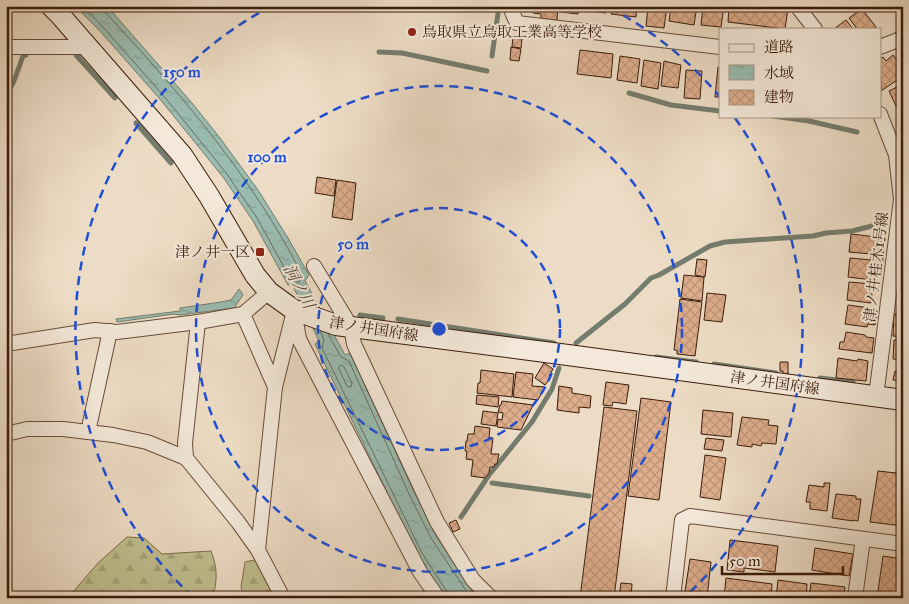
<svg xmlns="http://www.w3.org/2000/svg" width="909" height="604" font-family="'IM FELL Great Primer','Noto Serif JP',serif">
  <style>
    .forest { fill: url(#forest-firs); stroke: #7d6c4c }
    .water { fill: url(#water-ripples); stroke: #747c6e }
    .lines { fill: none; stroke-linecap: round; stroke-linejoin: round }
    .shore { stroke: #6a6c5e; stroke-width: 1 }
    .stream { stroke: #747c6e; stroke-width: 5 }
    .building { fill: url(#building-cross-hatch); stroke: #3a1b0a }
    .minor-casing { stroke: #674b39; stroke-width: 16 }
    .secondary-casing { stroke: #3a1b0a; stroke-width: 22 }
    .minor { stroke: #f3e8d9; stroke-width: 14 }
    .secondary { stroke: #f3e8d9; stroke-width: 20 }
    .ring { fill: none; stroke: #1d4ed8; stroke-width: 2.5; stroke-dasharray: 9 6 }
    .poi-dot { fill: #8f2418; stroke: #f3e8d9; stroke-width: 2 }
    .labels { text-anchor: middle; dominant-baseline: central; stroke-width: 4; stroke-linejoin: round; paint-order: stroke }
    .poi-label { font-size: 15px; fill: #3a1b0a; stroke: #f3e8d9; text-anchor: start }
    .street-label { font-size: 15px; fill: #3a1b0a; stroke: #f3e8d9 }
    .water-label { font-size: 16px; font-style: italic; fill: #574b3c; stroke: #f3e8d9 }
    .centre { fill: #1d4ed8; stroke: #f3e8d9; stroke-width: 2.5 }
    .ring-label { font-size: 15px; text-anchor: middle; font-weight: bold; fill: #1d4ed8; stroke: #f3e8d9; stroke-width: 4; stroke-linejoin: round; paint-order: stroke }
  </style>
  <defs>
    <pattern id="forest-firs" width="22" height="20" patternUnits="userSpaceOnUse" patternTransform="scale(1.25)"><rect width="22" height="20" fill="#c0be8f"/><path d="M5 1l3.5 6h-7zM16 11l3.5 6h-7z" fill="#a6a37a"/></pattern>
    <pattern id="water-ripples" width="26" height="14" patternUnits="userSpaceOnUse" patternTransform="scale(1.25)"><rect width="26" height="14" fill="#9abcb1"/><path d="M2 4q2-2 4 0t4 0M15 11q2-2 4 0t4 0" fill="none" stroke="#85a197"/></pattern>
    <pattern id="building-cross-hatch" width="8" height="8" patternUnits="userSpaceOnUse" patternTransform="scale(1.25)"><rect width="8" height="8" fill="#ddad8c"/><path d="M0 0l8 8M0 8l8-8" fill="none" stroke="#be9477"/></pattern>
  </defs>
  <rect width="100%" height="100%" fill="#eddcc5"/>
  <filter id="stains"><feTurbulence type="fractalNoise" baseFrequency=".004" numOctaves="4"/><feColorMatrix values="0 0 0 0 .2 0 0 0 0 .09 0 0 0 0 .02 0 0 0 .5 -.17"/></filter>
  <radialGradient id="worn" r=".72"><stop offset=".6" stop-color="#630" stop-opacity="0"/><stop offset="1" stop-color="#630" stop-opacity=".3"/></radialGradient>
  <g class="forest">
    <path d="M 127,537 L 144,538 L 162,554 L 211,551 C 218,569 217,580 213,598 L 181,598 L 174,593 L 169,598 L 63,598 L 73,592 L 98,563 Z"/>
    <polygon points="255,560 275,598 244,598 241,587 245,562"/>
  </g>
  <g class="water">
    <polygon points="75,6 107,6 192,103 220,138 258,190 288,238 309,275 305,281 345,355 350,353 414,492 436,536 474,594 479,598 446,598 433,581 418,556 315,344 319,341 292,284 288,285 253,221 223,177 159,98 99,30"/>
    <polygon points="239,289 243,295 234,308 180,315 174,314 117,322 116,319 180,311 180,308 221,302 231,300"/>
  </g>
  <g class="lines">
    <g class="shore">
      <path d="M 83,6 L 103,27 L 163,95 L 227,174 L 257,218 L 290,278 L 297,282 L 299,282 L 302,274 C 287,246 271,218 253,192 C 210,128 157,68 105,12 L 104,6"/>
      <polyline points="320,331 324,340 322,348 422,553 438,578 448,593 449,598"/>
      <polyline points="328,334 341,357 349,361 409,494 431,538 471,598"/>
      <polygon points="341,365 344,367 352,383 351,387 347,386 339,369 339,367"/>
    </g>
    <g class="stream">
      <polyline points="379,52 402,53 487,71"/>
      <polyline points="76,55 115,98"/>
      <polyline points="492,56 499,6"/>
      <polyline points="629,93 671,105 720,111"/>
      <polyline points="6,97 14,81 23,56 26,55"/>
      <polyline points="773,116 809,121 857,132"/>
      <polyline points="136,123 171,163"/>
      <polyline points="360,315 383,318"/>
      <polyline points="398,319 554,343"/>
      <polyline points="576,343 625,304 651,278 659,275 710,246 725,242 813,236 826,233 852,231 872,226"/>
      <polyline points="656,357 696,362"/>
      <polyline points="714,364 776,373"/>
      <polyline points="820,378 853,382"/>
      <polyline points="899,389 903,390"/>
      <polyline points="492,483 589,496"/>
      <polyline points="461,517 489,475 532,422 552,389 559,368"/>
    </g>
  </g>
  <g class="building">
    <polygon points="533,6 558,6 557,20 541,19 541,14 533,13"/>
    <polygon points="561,6 579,6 578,14 561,12"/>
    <polygon points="587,6 607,6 606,13 587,11"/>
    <polygon points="612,6 637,6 636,17 611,14"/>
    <polygon points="644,6 667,6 664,28 646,26 648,7"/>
    <polygon points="671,6 697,6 694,25 669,21"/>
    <polygon points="703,6 724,6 721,27 701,25"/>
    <polygon points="729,6 773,6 788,8 785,29 728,22"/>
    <polygon points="862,9 876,27 873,29 857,29 849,18"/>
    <polygon points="846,20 853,29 834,29"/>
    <polygon points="513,37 522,38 521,48 512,47"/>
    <polygon points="511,47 521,49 519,61 510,60"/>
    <polygon points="580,50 613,54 611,78 577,74"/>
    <polygon points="893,55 903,69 903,76 881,91 880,59 883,57 886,61"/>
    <polygon points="620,56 640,59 637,83 617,80"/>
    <polygon points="644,60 661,63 658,89 641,86"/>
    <polygon points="664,61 681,65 678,88 661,86"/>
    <polygon points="718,67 720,67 720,97 715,97"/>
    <polygon points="686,70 702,71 700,99 684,98"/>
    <polygon points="903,84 903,105 897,108 889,91"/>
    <polygon points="317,177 336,180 334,196 315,193"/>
    <polygon points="337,180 356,183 352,220 332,217"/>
    <polygon points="851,234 885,238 883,255 849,252"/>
    <polygon points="871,256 883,258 882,270 874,269 873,280 848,277 850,258 871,260"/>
    <polygon points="697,259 707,260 705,277 695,275"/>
    <polygon points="684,275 704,277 702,301 681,298"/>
    <polygon points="849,282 873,284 871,303 847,300"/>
    <polygon points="707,293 726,295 722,322 704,320"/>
    <polygon points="680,299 702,302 695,356 677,354 677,350 674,350"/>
    <polygon points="848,305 870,308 870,310 877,311 875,325 868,324 867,327 845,324"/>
    <polygon points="894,314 903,315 903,337 893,336"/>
    <polygon points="846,332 865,335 866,337 874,338 872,353 839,349 840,342 844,342"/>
    <polygon points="894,340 903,340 903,360 893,359"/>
    <polygon points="838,358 857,361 858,359 868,361 866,381 836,378"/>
    <polygon points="780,362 788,362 788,374 783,374 783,371 780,371"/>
    <polygon points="544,363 553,369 549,376 551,377 545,385 535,378"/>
    <polygon points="898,363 903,364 903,386 899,386 900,381 893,380 895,371 897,372"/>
    <polygon points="481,370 514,374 512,397 477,393 478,383 480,383"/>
    <polygon points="516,372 533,374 532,386 545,387 538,400 513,397"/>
    <polygon points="606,382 629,385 626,404 613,402 612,406 603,405"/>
    <polygon points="559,386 572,388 572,393 591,396 590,408 579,407 579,413 557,410"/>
    <polygon points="477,395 499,397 498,407 476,404"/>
    <polygon points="641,398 671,402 659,500 628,496"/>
    <polygon points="502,401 533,405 521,430 497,427 498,419 502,420 503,413 498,412 500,405 501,405"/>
    <polygon points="604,407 637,411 614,598 580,598"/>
    <polygon points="703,410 733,413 731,437 701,434"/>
    <polygon points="483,411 498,413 496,426 481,424"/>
    <polygon points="742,417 769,420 768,425 778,426 776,444 762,443 761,446 752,444 752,447 737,445"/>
    <polygon points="475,426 490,428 489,438 493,438 491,454 499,454 497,464 495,464 494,467 490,467 489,473 485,478 471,476 473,460 466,459 467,451 465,451 466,441 467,441 468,434 474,434"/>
    <polygon points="706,438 724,440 722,451 704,449"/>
    <polygon points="705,455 726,458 720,500 700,497"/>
    <polygon points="903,462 903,526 870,522 878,471 896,473"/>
    <polygon points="824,483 830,483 827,511 810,509 810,502 806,502 809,485 824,487"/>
    <polygon points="836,494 856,496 856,499 861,499 858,521 853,520 853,521 832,518"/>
    <polygon points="456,520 460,529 453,532 449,523"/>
    <polygon points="730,540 778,546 775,572 744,568 744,572 727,570"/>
    <polygon points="815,548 853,554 849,576 812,570"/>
    <polygon points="883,556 903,559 903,572 899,598 877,598"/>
    <polygon points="690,559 711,562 707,598 684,598"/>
    <polygon points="726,578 772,584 771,598 724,598"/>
    <polygon points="778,580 807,584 806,598 776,598"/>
    <polygon points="621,583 632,584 631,598 619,598"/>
    <polygon points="811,583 845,587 843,598 809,598"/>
  </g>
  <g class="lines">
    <defs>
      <g id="minor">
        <polyline points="512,6 512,12 517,23 720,47"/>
        <polyline points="797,6 815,29"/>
        <polyline points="6,47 86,47"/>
        <polyline points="880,47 903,38"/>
        <polyline points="314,266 351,327 354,344 437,522 473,580 491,598"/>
        <polyline points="294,310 299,339 420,572 438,598"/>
        <polyline points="243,314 275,387 258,550 283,598"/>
        <polyline points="198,322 185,443 186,458 238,522 258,550"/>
        <polyline points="6,344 95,330 117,332 198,322 243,314 269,292"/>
        <polyline points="275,387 293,315"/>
        <polyline points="876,397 901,199 896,155 880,114"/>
        <polyline points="88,432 110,331"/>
        <polyline points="6,434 27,429 63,429 113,435 147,442 186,458"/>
        <polyline points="673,598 682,520 690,516 903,544"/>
        <polyline points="855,598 863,539"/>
      </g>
      <polyline id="secondary" points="51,6 60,15 182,155 209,196 255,275 269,292 294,310 336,325 568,355 903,400"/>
    </defs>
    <use href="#minor" class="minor-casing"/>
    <use href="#secondary" class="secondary-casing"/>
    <use href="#minor" class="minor"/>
    <use href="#secondary" class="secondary"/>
  </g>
  <g class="ring">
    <circle cx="439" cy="329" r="121"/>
    <circle cx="439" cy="329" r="243"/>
    <path d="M193 597A364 364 0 0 1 268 8M610 8A364 364 0 0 1 720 97M735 118A364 364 0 0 1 685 597"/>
  </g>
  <g class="poi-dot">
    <circle cx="412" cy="32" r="5"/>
    <rect x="255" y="247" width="10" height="10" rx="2.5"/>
  </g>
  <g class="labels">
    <g class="poi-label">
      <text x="422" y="32">鳥取県立鳥取工業高等学校</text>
      <text x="250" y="252" text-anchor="end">津ノ井一区</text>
    </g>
    <g class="street-label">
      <text transform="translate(876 267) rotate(-83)">津ノ井桂木1号線</text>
      <text transform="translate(374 329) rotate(9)">津ノ井国府線</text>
      <text transform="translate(775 383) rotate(8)">津ノ井国府線</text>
    </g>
    <g class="water-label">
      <text transform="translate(299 286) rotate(62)">洞ノ川</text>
    </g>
  </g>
  <circle cx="439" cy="329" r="8" class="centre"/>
  <g class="ring-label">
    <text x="182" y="77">150 m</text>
    <text x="267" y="162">100 m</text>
    <text x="353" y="249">50 m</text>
  </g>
  <rect width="909" height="604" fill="none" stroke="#eddcc5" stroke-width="25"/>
  <rect x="8" y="8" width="894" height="589" fill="none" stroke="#3a1b0a" stroke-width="2.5"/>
  <rect x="12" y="12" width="884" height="579" fill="none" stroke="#3a1b0a"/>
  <rect x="719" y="28" width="162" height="90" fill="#f3e8d9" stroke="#a99686"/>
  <rect x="729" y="44" width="25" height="8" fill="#f3e8d9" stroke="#a99686"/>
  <text x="764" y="52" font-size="15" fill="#3a1b0a">道路</text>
  <rect x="729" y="65" width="25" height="15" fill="url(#water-ripples)" stroke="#a99686"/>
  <text x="764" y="78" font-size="15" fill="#3a1b0a">水域</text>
  <rect x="729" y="90" width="25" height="15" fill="url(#building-cross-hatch)" stroke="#a99686"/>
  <text x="764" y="102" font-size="15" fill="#3a1b0a">建物</text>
  <path d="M722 566v8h121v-8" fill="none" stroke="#3a1b0a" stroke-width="2.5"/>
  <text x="729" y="566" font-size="15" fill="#3a1b0a" stroke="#f3e8d9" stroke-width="4" paint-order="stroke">50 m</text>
  <rect width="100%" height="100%" filter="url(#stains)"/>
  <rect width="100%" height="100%" fill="url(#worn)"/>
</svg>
